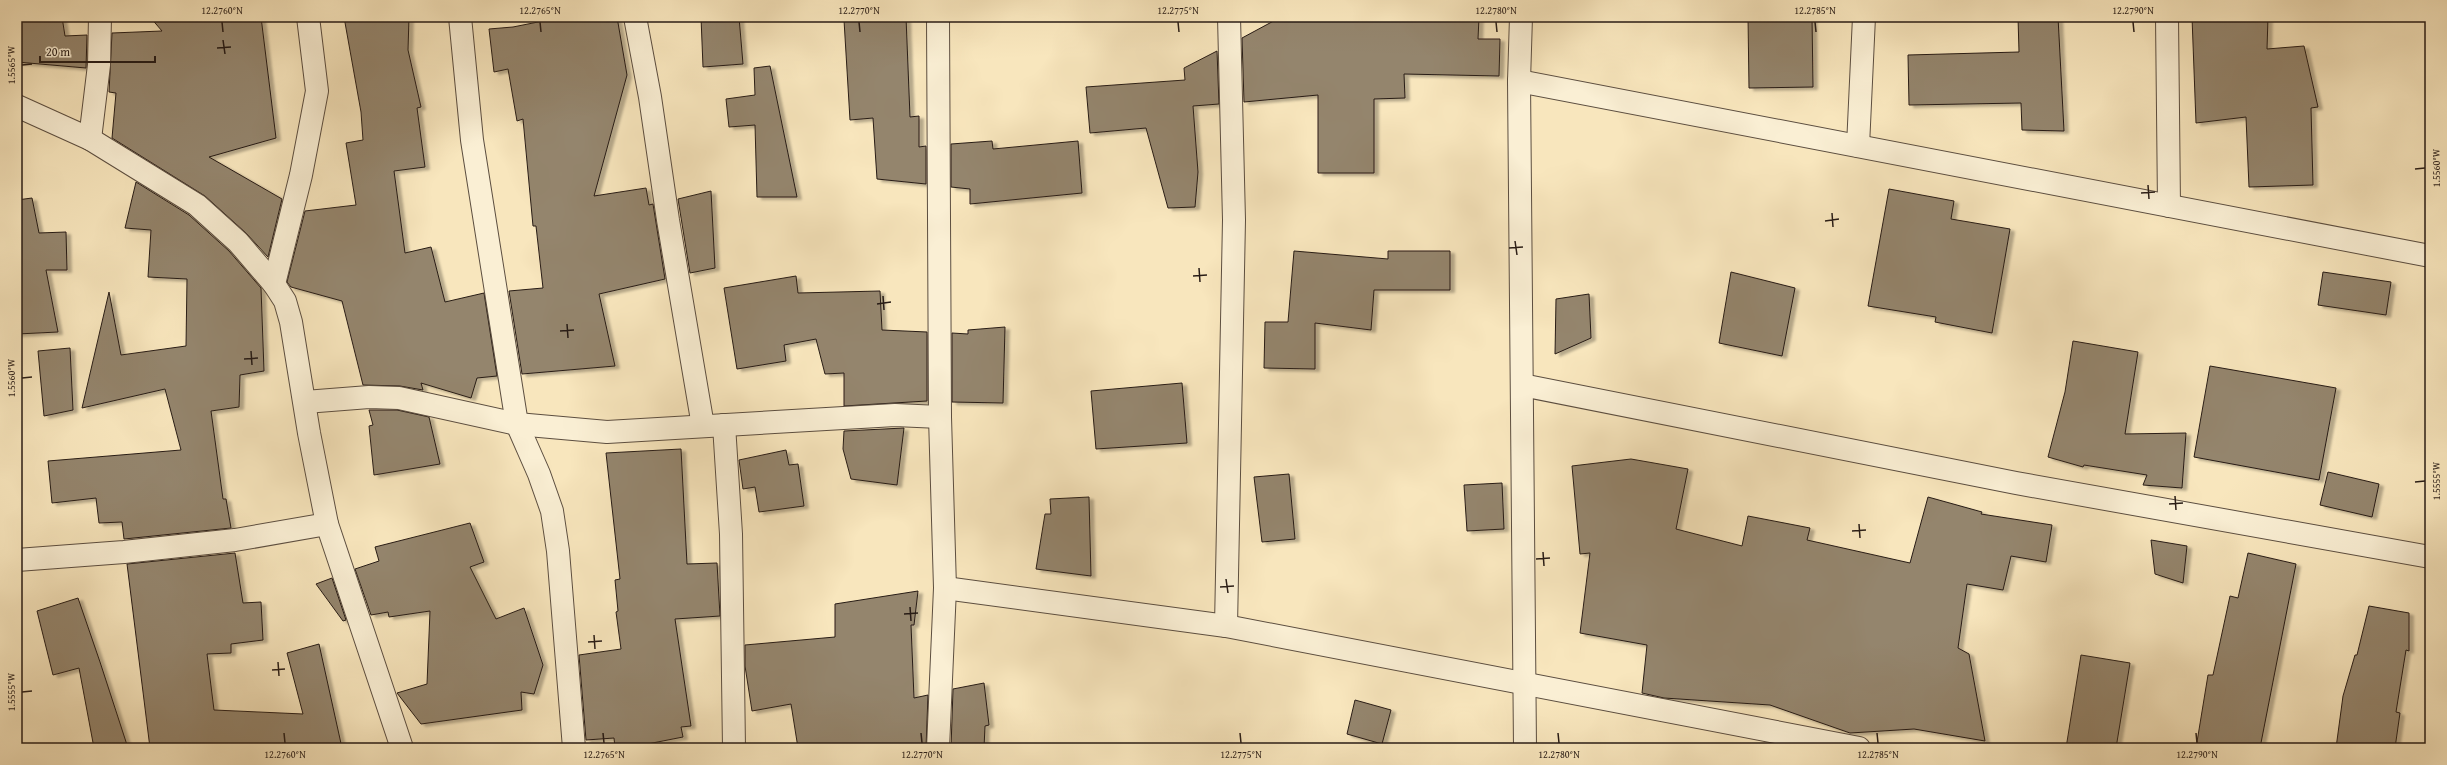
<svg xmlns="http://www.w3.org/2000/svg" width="2447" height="765" font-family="'Gentium Book Plus',serif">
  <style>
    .building { fill: #94856d; stroke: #281c16; filter: url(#shadow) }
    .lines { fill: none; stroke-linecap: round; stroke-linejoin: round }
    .street-casing { stroke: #5c4e40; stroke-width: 24 }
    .street { stroke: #faefd4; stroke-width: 22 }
    .ticks { fill: none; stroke: #281c16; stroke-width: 1.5 }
    .neatline { fill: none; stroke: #281c16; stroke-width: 1.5 }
    .ticks-label { font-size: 10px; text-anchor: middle; fill: #281c16 }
  </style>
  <defs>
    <filter id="shadow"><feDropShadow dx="4.5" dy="2.5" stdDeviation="1" flood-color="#0004"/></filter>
  </defs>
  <rect width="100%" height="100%" fill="#f8e6bd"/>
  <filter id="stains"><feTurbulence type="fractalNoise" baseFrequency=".005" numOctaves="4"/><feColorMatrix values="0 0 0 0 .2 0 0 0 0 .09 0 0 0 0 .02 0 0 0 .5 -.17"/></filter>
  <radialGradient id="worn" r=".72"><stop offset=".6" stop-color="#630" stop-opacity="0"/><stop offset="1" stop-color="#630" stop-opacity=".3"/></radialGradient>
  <g class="building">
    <polygon points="17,17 62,17 65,36 87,35 86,68 17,62"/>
    <polygon points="150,17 261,17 276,138 209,157 282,199 268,257 246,233 205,196 112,138 116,93 109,92 112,33 162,31"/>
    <polygon points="344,17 409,17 408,50 421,107 417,108 425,167 394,171 405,253 431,247 445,302 484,293 497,376 477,378 471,398 421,383 423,390 400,386 363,385 342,301 291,287 287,282 305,211 356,205 346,143 363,140 361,112"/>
    <polygon points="563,17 617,17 627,75 594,196 646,188 649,205 653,204 665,279 599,294 615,366 522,374 509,291 543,288 536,226 533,226 523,119 517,121 508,69 494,72 489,29 513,27"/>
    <polygon points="701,17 739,17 743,64 703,67"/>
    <polygon points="869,17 906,17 910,117 919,116 919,147 926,146 926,184 877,179 873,118 850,120 844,20"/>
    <polygon points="1281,17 1479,17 1478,39 1500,39 1499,76 1404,74 1405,98 1374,99 1374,173 1318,173 1318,95 1244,102 1242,38"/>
    <polygon points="1748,17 1812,17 1813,87 1749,88"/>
    <polygon points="2018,17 2058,17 2064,131 2022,130 2021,103 1909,105 1908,55 2019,52"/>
    <polygon points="2192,17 2268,17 2267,49 2304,46 2318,107 2311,108 2313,185 2249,187 2246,117 2196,123"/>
    <polygon points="1217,51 1219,104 1193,106 1198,172 1195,207 1168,208 1146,128 1090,133 1086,87 1185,80 1184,68"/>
    <polygon points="770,66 797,197 757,197 755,125 729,127 726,99 755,95 754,68"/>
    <polygon points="992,141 993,149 1078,141 1082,193 970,204 970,189 951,187 951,144"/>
    <polygon points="136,182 189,215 229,251 261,288 264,371 240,375 239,407 211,411 223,499 226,499 231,528 124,539 122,522 99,523 96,498 52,503 48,461 181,450 165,389 82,408 109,292 121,355 186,346 187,279 148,277 151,230 125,228"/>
    <polygon points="1889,189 1954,201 1951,219 2010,229 1992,333 1935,322 1936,317 1868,306"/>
    <polygon points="711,191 715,268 690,273 678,199"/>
    <polygon points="32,198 39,233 66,232 67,270 46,270 58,332 17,334 17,200"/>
    <polygon points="1294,251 1388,259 1388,251 1450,251 1450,290 1374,290 1371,330 1315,323 1315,369 1264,368 1265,322 1288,322"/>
    <polygon points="1731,272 1795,288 1782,356 1719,343"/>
    <polygon points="2323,272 2391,282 2386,315 2318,305"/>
    <polygon points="796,276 798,293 880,291 882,330 927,332 927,401 844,406 844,373 825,374 816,339 784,345 786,361 737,369 724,288"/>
    <polygon points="1589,294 1591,338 1555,354 1556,299"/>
    <polygon points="1005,327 1003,403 952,402 952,333 968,334 968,330"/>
    <polygon points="2073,341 2138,352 2125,434 2186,433 2182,488 2143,485 2147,475 2084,465 2083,467 2048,457 2065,392"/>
    <polygon points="70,348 73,410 44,416 38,351"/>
    <polygon points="2210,366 2336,388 2319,480 2194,457"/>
    <polygon points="1182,383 1187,443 1096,449 1091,391"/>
    <polygon points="369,410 397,410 429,417 440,464 374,475 369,426 373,425"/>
    <polygon points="904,428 897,485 851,479 843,449 844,431"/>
    <polygon points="681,449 687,564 717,563 720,616 675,619 691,726 681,727 683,737 627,748 615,748 614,738 586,740 579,655 621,649 616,612 618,611 615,580 620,579 606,453"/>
    <polygon points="786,450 789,465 798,464 804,506 759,512 755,487 743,489 739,460"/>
    <polygon points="1631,459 1688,469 1676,529 1742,546 1748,516 1810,528 1807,540 1910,563 1928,497 1982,512 1981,514 2052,525 2046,562 2011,556 2003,590 1967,584 1958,648 1969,654 1985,741 1914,729 1850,733 1770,705 1664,698 1642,693 1647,645 1580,633 1590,553 1580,554 1572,466"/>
    <polygon points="2328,472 2379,484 2372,517 2320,505"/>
    <polygon points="1289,474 1295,539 1262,542 1254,477"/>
    <polygon points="1502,483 1504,529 1467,531 1464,485"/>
    <polygon points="1089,497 1091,576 1036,569 1045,514 1051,514 1050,499"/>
    <polygon points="470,523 484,562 470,567 496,619 524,608 543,665 534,694 521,692 522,710 421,724 397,693 427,684 430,611 389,617 388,612 371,615 355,569 379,561 375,547"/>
    <polygon points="2151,540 2187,546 2183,583 2155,574"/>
    <polygon points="235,553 243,603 261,602 263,640 231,644 231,653 207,654 214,710 303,714 287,653 319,644 342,748 150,748 127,564"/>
    <polygon points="2248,553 2296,564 2260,748 2196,748 2208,675 2213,675 2230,596 2238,598"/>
    <polygon points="332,578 346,620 343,621 316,584"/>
    <polygon points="918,591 914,625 911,625 914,698 928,695 926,748 798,748 791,704 752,711 745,666 745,645 835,637 835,604"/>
    <polygon points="78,598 100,662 128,748 94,748 79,668 53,675 37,611"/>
    <polygon points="2369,606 2409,613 2409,651 2406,650 2396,712 2400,713 2395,748 2336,748 2343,696 2355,655 2357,655"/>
    <polygon points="2081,655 2130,663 2116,748 2066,748"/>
    <polygon points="984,683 989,725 985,726 984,748 951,748 953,689"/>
    <polygon points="1355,700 1391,710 1382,744 1347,734"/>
  </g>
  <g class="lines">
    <defs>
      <g id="street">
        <polyline points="460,17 472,140 517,424 539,474 552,511 558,551 574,748"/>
        <polyline points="635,17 650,97 668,220 703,426"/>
        <polyline points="1521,17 1519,81 1525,748"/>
        <polyline points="2167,17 2169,206"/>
        <polyline points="1519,81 2430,256"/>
        <polyline points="17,106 90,139 197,205 238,242 274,284 285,301 291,322 309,433 327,524 402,748"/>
        <polyline points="90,139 99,65 100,17"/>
        <polyline points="1858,146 1864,17"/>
        <polyline points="274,284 301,175 317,91 308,17"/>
        <polyline points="1522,385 2016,483 2430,557"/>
        <polyline points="305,402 369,397 399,398 517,424 607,432 895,415 940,417"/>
        <polyline points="724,425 731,534 734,748"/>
        <polyline points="17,560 124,552 235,540 327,524"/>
        <polyline points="945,588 1226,626 1859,748"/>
        <polyline points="1226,626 1234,220 1229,17"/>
        <polyline points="938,748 945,588 940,417 938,17"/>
      </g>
    </defs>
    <use href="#street" class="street-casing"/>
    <use href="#street" class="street"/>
  </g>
  <path class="ticks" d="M 222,22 L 223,32M 540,22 L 541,32M 859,22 L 860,32M 1178,22 L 1179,32M 1496,22 L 1497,32M 1815,22 L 1816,32M 2133,22 L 2134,32M 223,40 L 225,54M 217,48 L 231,47M 22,65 L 32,64M 2415,169 L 2425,168M 2148,185 L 2149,199M 2141,193 L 2155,192M 1832,213 L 1833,227M 1825,221 L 1839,219M 1515,241 L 1517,255M 1509,248 L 1523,247M 1199,268 L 1200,282M 1193,276 L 1207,275M 883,296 L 884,310M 877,304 L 891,302M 567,324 L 568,338M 560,331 L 574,330M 251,351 L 252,365M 244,359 L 258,358M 22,378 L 32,377M 2415,482 L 2425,481M 2175,496 L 2176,510M 2169,504 L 2183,503M 1859,524 L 1860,538M 1852,531 L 1866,530M 1543,552 L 1544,566M 1536,559 L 1550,558M 1226,579 L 1228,593M 1220,587 L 1234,586M 910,607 L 911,621M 904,614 L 918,613M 594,635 L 595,649M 588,642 L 602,641M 278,662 L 279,676M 272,670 L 285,669M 22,692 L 32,691M 284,733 L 285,743M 603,733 L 604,743M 921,733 L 922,743M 1240,733 L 1241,743M 1558,733 L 1559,743M 1877,733 L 1878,743M 2196,733 L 2197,743"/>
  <rect width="2447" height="765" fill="none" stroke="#f8e6bd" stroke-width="44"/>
  <path d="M40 56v6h115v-6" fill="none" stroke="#281c16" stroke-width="2"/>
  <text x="46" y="56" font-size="12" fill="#281c16" stroke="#faefd4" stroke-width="3" paint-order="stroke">20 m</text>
  <rect x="22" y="22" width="2403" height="721" class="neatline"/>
  <g class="ticks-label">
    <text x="222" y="14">12.2760°N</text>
    <text x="540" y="14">12.2765°N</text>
    <text x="859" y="14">12.2770°N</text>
    <text x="1178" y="14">12.2775°N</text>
    <text x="1496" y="14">12.2780°N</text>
    <text x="1815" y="14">12.2785°N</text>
    <text x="2133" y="14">12.2790°N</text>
    <text transform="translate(11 65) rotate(-90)" y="4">1.5565°W</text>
    <text transform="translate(2436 168) rotate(-90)" y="4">1.5560°W</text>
    <text transform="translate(11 378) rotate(-90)" y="4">1.5560°W</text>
    <text transform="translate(2436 481) rotate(-90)" y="4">1.5555°W</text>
    <text transform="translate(11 692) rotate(-90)" y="4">1.5555°W</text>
    <text x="285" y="758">12.2760°N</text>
    <text x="604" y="758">12.2765°N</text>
    <text x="922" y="758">12.2770°N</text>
    <text x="1241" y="758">12.2775°N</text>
    <text x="1559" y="758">12.2780°N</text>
    <text x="1878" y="758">12.2785°N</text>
    <text x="2197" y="758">12.2790°N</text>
  </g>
  <rect width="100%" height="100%" filter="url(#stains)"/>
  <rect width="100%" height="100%" fill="url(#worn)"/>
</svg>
